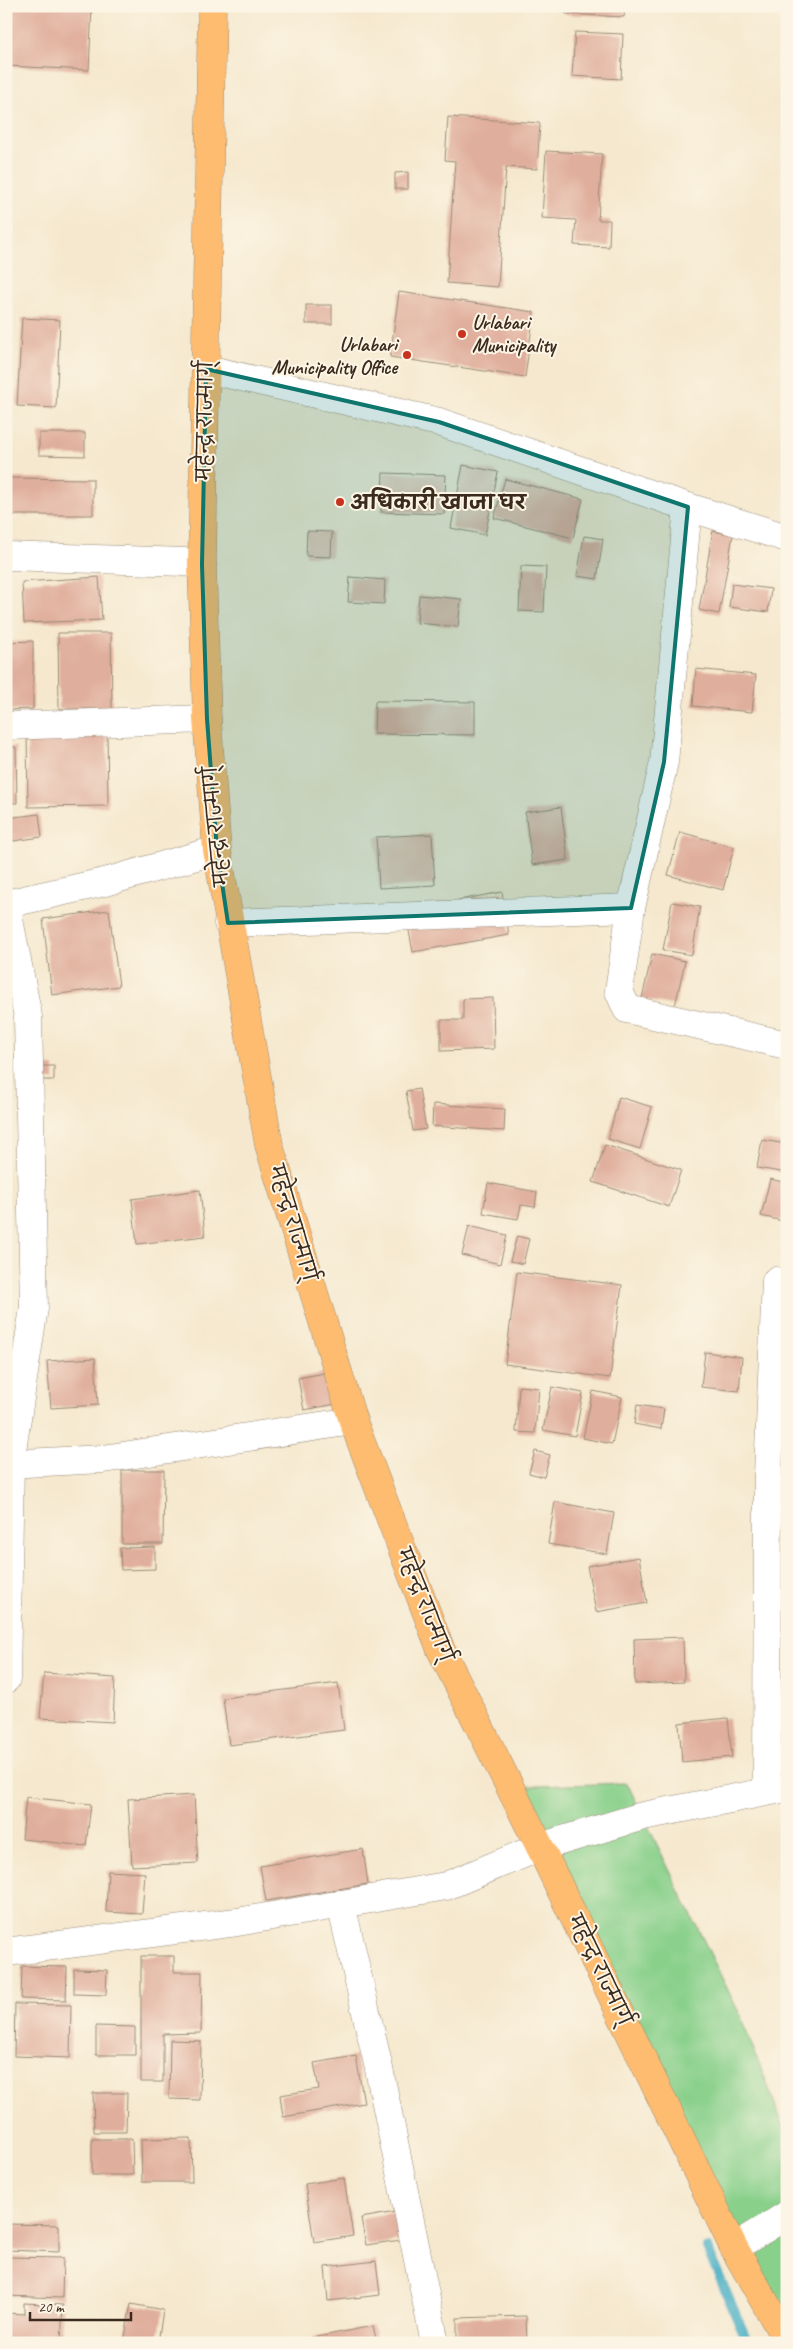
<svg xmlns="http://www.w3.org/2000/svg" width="793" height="2349" font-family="Caveat,'Playpen Sans Deva',sans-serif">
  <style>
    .green { fill: #89d08b; stroke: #627d54 }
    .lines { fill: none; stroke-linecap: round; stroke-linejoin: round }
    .stream { stroke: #45adc4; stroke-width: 10 }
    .building { fill: #e0ae9c }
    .street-casing { stroke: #988976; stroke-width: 29 }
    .highway-casing { stroke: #988976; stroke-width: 29 }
    .street { stroke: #fff; stroke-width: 28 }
    .highway { stroke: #febc70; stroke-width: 28 }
    .marked { fill: #0f766e; fill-opacity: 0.2; stroke: #0f766e; stroke-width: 4; stroke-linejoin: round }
    .poi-dot { fill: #c8321e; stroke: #fcf5e5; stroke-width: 2 }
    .labels { text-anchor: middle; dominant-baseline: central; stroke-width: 4; stroke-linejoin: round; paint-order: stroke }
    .poi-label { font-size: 20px; font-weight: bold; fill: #3b2a1e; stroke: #fcf5e5; text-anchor: start }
    .street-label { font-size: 20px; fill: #3b2a1e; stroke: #fcf5e5 }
  </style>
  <rect width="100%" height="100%" fill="#fcf5e5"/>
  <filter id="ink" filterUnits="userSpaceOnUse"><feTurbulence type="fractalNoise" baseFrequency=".02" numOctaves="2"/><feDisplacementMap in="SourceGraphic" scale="10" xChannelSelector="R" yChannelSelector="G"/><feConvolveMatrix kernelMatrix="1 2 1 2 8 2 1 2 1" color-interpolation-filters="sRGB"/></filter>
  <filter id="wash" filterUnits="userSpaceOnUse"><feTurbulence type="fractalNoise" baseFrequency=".0096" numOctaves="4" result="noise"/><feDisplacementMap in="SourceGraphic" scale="20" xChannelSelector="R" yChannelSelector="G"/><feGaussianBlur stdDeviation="1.12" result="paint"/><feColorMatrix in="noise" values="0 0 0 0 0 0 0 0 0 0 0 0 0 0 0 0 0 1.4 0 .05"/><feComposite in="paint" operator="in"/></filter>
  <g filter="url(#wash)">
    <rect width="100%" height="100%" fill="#f5e8ce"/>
    <polygon class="green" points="627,1783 740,2015 787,2135 787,2341 510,1787"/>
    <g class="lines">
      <polyline class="stream" points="707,2248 748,2343"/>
    </g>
    <g id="blocks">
      <g class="building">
        <polygon points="6,6 92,6 89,70 6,66"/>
        <polygon points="566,6 625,6 624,17 566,14"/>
        <polygon points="575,32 623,34 621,79 572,76"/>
        <polygon points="448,117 540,123 537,169 506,167 498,287 447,283 455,161 445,160"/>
        <polygon points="546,151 602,154 598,220 610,220 609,247 574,245 576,220 542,218"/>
        <polygon points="408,172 408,189 395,189 395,173"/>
        <polygon points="399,292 534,312 525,377 390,357"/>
        <rect x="306" y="305" width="26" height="19"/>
        <polygon points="22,318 60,320 56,408 17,406"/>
        <polygon points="39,433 85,433 85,456 39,455"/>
        <polygon points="463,465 498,472 485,535 451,528"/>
        <polygon points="383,473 446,475 444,514 381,512"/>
        <polygon points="6,478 93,479 93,515 6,515"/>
        <polygon points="505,479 583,499 573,538 494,518"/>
        <polygon points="307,531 332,532 331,557 306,556"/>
        <polygon points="713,531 733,535 719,614 699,610"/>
        <polygon points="584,536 603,539 597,579 577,576"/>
        <polygon points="521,566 546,567 544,612 519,611"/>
        <polygon points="99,577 102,620 24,623 22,582"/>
        <polygon points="350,577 385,580 384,604 348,602"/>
        <polygon points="732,584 771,589 768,612 729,607"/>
        <polygon points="419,595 461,599 458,627 417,623"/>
        <polygon points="58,633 111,633 112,709 59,709"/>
        <polygon points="33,641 33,709 6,710 6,642"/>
        <polygon points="696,669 756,675 752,712 693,706"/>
        <polygon points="375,701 475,702 475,735 374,734"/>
        <polygon points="785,703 787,703 787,728 783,727"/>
        <polygon points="107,730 108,806 28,807 27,731"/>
        <polygon points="6,747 16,747 17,803 6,803"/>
        <polygon points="561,807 568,860 532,865 525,812"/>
        <polygon points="39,814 42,837 6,842 6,818"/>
        <polygon points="680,832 734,847 723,890 668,875"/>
        <polygon points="432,834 435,885 379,888 376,837"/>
        <polygon points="502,892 509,935 413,952 405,910"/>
        <polygon points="672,902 700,907 692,955 663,950"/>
        <polygon points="109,910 119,986 52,995 43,919"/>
        <polygon points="652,954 685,961 675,1006 642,999"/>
        <polygon points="493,998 494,1049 441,1051 441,1020 463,1020 463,999"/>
        <polygon points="42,1066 54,1066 54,1080 41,1080"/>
        <polygon points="419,1089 426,1129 413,1131 406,1091"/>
        <polygon points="619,1097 652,1107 640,1149 608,1139"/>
        <polygon points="433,1104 505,1109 504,1131 432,1126"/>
        <polygon points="762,1140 787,1144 787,1173 757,1168"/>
        <polygon points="605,1145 681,1170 669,1207 593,1182"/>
        <polygon points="770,1179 787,1183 787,1222 761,1216"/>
        <polygon points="488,1183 537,1192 535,1207 521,1205 518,1219 483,1213"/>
        <polygon points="200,1190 205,1236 137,1244 132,1199"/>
        <polygon points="469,1226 507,1235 500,1264 462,1255"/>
        <polygon points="517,1236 529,1239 523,1264 510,1261"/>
        <polygon points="517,1272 622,1285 610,1378 505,1364"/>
        <polygon points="10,1320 10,1339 6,1339 6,1321"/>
        <polygon points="705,1352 742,1357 739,1391 701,1387"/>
        <polygon points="95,1358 98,1405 51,1408 47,1361"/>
        <polygon points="330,1372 336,1404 304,1410 298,1378"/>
        <polygon points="519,1386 539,1388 535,1433 516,1432"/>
        <polygon points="552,1387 583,1393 575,1436 543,1430"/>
        <polygon points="593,1391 622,1397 612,1444 583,1438"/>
        <polygon points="637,1405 664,1409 661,1429 634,1424"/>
        <polygon points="784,1414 787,1414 787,1458 785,1458"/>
        <polygon points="535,1451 550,1455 544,1477 529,1473"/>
        <polygon points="122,1470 164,1470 163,1544 122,1544"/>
        <polygon points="555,1502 614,1513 607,1554 548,1544"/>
        <polygon points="155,1547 155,1569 121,1570 120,1548"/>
        <polygon points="639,1557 647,1603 596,1612 587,1566"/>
        <polygon points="785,1590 787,1590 787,1633 784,1633"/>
        <polygon points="683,1637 684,1682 635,1684 634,1639"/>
        <polygon points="44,1673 115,1678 113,1722 40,1718"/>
        <polygon points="338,1683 344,1730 229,1745 223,1698"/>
        <polygon points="728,1718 732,1757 682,1762 679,1723"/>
        <polygon points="194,1795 198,1863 132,1866 128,1799"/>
        <polygon points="26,1797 91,1804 86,1846 22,1839"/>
        <polygon points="363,1849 368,1884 266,1901 260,1866"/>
        <polygon points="108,1871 145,1873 142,1914 106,1912"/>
        <polygon points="141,1956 174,1956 174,1972 202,1972 201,2033 163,2034 163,2082 141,2082"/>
        <polygon points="22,1966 67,1967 66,2000 21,1999"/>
        <polygon points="74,1969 107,1970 106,1995 74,1994"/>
        <polygon points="15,2004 71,2005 70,2058 14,2056"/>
        <polygon points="96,2026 135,2027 135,2055 96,2055"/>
        <polygon points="170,2040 201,2041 200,2100 169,2099"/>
        <polygon points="356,2056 364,2103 283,2117 280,2095 319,2089 314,2063"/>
        <polygon points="93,2093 127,2093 126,2132 94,2132"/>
        <polygon points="191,2138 192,2182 142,2182 141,2139"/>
        <polygon points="92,2139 132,2139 133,2175 92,2175"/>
        <polygon points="344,2178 353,2236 314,2242 305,2184"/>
        <polygon points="396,2212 401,2240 366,2245 361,2218"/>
        <polygon points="6,2224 59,2225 59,2252 6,2250"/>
        <polygon points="6,2257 63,2258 62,2298 6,2296"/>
        <polygon points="376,2261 380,2295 328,2301 325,2267"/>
        <polygon points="24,2303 63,2305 61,2343 6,2343 6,2313 24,2314"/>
        <polygon points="131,2304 163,2310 158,2343 124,2342"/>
        <polygon points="526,2316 527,2343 457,2343 457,2318"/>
        <polygon points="373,2326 377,2343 312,2343 312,2338"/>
      </g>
    </g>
  </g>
  <g filter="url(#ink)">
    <use href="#blocks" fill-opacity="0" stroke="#988976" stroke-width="1"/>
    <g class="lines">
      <defs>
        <g id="street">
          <polyline points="206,369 439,422 688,507 787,538"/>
          <polyline points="688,507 664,762 631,908 619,991 627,1009 787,1045"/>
          <polyline points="6,556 185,562 202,565"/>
          <polyline points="6,726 207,719"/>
          <polyline points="228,923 631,908"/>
          <polyline points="6,1464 103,1459 353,1421"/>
          <polyline points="6,1679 10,1463 34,1308 28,1017 6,904 109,881 217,850"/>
          <polyline points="767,1791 768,1475 776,1281"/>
          <polyline points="341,1904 378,2064 435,2343"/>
          <polyline points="6,1952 237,1922 446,1886 540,1847 643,1816 787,1788"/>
          <polyline points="734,2248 787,2215"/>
        </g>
        <polyline id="highway" points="212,6 202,565 207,719 217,850 269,1145 353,1421 441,1650 540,1847 734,2248 787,2341"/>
      </defs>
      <use href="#street" class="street-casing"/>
      <use href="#highway" class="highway-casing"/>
      <use href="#street" class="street"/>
      <use href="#highway" class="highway"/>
    </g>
  </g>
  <path class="marked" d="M 206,369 L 439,422 L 688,507 L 664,762 L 631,908 L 228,923 L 217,850 L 207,719 L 202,565 Z"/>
  <g class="poi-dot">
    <circle cx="462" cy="334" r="5"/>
    <circle cx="407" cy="355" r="5"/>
    <circle cx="340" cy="502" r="5"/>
  </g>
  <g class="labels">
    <g class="poi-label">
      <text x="472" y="322">Urlabari<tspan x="472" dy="23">Municipality</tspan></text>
      <text x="397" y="344" text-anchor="end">Urlabari<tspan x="397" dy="23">Municipality Office</tspan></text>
      <text x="350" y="502">अधिकारी खाजा घर</text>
    </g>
    <g class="street-label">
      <text transform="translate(205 421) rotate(-89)">महेन्द्र राज्मार्ग्</text>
      <text transform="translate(216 826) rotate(-96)">महेन्द्र राज्मार्ग्</text>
      <text transform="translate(293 1223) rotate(73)">महेन्द्र राज्मार्ग्</text>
      <text transform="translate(425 1605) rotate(68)">महेन्द्र राज्मार्ग्</text>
      <text transform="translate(600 1970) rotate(64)">महेन्द्र राज्मार्ग्</text>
    </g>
  </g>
  <rect width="793" height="2349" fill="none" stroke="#fcf5e5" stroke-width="25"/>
  <path d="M30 2312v8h101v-8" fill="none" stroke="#3b2a1e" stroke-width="2.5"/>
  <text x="38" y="2312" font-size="15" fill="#3b2a1e" stroke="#fcf5e5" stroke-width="4" paint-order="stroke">20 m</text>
</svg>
